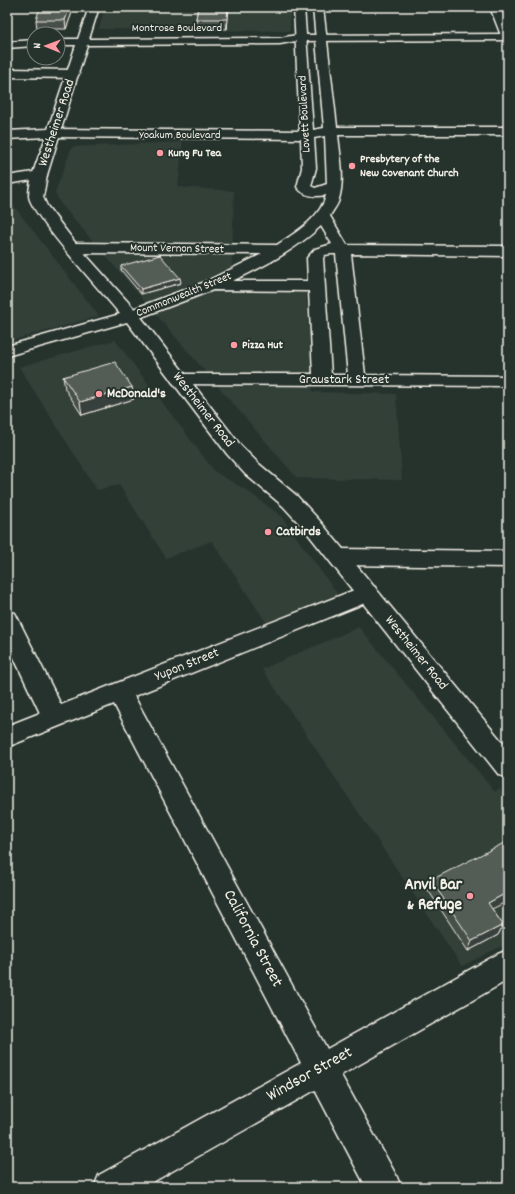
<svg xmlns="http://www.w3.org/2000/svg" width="515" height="1194" font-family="Dekko,sans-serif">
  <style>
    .built { fill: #333f39 }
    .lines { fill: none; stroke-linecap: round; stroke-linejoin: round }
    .minor-casing { stroke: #f4f1e8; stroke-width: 3 }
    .major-casing { stroke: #f4f1e8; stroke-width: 3 }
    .minor { fill: #26332d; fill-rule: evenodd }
    .major { fill: #26332d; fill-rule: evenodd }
    .wall { fill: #474f49; stroke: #f4f1e8 }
    .shaded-wall { fill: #39403c; stroke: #f4f1e8 }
    .building { fill: #525c55; stroke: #f4f1e8 }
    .poi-dot { fill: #ff9aa2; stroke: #26332d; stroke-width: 1.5 }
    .labels { text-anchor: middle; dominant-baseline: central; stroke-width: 4; stroke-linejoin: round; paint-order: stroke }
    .far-street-label { font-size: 12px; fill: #f4f1e8; stroke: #26332d }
    .far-poi-label { font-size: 12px; font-weight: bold; fill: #f4f1e8; stroke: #26332d; text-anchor: start }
    .street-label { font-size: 14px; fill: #f4f1e8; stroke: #26332d }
    .poi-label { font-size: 14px; font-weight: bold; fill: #f4f1e8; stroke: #26332d; text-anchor: start }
    .near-poi-label { font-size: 17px; font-weight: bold; fill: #f4f1e8; stroke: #26332d; text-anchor: end }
    .near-street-label { font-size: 17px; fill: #f4f1e8; stroke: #26332d }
  </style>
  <rect width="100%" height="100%" fill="#26332d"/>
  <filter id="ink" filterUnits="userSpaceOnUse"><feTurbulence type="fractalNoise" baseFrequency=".025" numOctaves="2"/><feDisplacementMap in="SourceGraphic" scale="8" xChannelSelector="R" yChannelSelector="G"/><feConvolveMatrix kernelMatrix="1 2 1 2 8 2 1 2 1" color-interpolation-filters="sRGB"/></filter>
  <g filter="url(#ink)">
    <g class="built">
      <polygon points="105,7 290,8 290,31 99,29"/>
      <polygon points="183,142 178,187 234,191 231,290 306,291 313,392 396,394 402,480 297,478 60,203 55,192 72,147"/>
      <polygon points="7,197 99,316 7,342"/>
      <polygon points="115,340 215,472 246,490 281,516 339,596 268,625 212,541 166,558 119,485 97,490 19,367"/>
      <polygon points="359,627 495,792 499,788 508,798 508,943 462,966 262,669"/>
    </g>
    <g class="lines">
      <defs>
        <g id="minor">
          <path d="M 294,7 L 304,7 L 313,130 L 324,128 L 313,7 L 323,7 L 337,127 L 508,127 L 508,135 L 338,135 C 340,155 345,179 339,199 C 338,205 333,210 330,216 L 347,245 L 508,246 L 508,256 L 351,254 L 365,375 L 508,376 L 508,386 L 179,384 L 173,383 L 170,379 L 173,375 L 179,374 L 313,374 L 309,291 L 213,290 L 131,321 L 125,320 L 123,316 L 125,312 L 205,282 L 262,254 L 72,253 L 67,251 L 64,248 L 67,245 L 72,243 L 277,245 C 295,233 321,218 326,195 C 315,197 304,197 297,187 L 302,168 L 301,139 L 53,137 L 48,136 L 47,133 L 48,130 L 53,129 L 300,131 ZM 325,136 L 327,184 L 315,188 L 311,186 L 316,168 L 314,138 ZM 321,226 L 332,244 L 315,249 L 307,258 L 308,281 L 232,281 C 265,266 295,250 321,226 ZM 331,254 L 336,254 L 348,375 L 331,375 L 323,258 L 325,255 Z"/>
          <polygon points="490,7 500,7 508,25 508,41 502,38"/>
          <polygon points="7,69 73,70 77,71 79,74 77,77 73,78 7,77"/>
          <polygon points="40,171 45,172 47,175 45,178 7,184 7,176"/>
          <polygon points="339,549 508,551 508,567 339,565 331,562 328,557 331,552"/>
          <polygon points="367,585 375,587 378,593 375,599 134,696 327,1049 498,954 508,950 508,980 341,1075 396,1175 401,1187 366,1187 315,1090 144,1187 94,1187 99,1175 301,1063 114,704 7,747 7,726 40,713 7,643 7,611 15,613 61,705"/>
        </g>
        <g id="major">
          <path d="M 89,7 L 99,7 L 89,39 L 280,38 L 296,35 L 508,34 L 508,40 L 296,41 L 280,44 L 87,45 L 47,175 L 43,197 L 47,206 L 77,245 L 137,312 L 241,446 L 259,464 L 297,496 L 319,520 L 508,749 L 508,778 L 499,775 L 305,530 L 283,506 L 245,474 L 227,454 L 127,322 L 7,356 L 7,346 L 120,314 C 106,297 29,212 29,196 C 29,177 40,155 46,137 L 7,139 L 7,131 L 48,129 L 76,45 L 58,45 L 58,39 L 78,39 Z"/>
          <polygon points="34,40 34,46 7,48 7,42"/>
        </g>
      </defs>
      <use href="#minor" class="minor-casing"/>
      <use href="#major" class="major-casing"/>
      <use href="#minor" class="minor"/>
      <use href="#major" class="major"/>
    </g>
    <g class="wall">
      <polygon points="74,7 66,29 37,29 36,20"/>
      <polygon points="198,7 229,7 227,29 196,29 196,19"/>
      <polygon points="121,266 181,283 141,294 121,270"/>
      <polygon points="63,377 132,387 134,399 82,415 65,389"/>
      <polygon points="431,880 492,909 503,925 498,935 468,951 428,890"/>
    </g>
    <g class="shaded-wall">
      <polygon points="70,7 74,7 66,29 65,20"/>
      <polygon points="228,7 229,7 227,29 227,19"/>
      <polygon points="180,278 181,283 141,294 141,289"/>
      <polygon points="132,387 134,399 82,415 80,402"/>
      <polygon points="508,892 508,901 484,913 488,903"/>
      <polygon points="503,925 498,935 468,951 472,941"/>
    </g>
    <g class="building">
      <polygon points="40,7 70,7 65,20 36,20"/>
      <polygon points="198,7 228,7 227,19 196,19"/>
      <polygon points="160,255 180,278 141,289 121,266"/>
      <polygon points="115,362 132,387 80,402 63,377"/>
      <polygon points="508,841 508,892 488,903 503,925 472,941 431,880"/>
    </g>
  </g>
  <g class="poi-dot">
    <circle cx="160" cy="153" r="4"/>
    <circle cx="352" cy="166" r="4"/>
    <circle cx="234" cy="345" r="4"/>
    <circle cx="99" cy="394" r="4"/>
    <circle cx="268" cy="532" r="4"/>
    <circle cx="470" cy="896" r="4"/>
  </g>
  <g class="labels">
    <g class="far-street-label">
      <text x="177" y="28">Montrose Boulevard</text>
      <text transform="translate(305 114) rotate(-93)">Lovett Boulevard</text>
      <text x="180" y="135">Yoakum Boulevard</text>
      <text transform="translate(177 249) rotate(1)">Mount Vernon Street</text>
      <text transform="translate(184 295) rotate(-22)">Commonwealth Street</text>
    </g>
    <g class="far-poi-label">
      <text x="168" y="153">Kung Fu Tea</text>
      <text x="360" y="159">Presbytery of the<tspan x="360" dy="14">New Covenant Church</tspan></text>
      <text x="242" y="345">Pizza Hut</text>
    </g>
    <g class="street-label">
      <text transform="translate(57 123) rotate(-72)">Westheimer Road</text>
      <text x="344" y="380">Graustark Street</text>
      <text transform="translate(203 410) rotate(52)">Westheimer Road</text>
      <text transform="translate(416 653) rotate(51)">Westheimer Road</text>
      <text transform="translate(187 665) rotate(-22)">Yupon Street</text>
    </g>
    <g class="poi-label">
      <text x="107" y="394">McDonald's</text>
      <text x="276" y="532">Catbirds</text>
    </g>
    <g class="near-poi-label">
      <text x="462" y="886">Anvil Bar<tspan x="462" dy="20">&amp; Refuge</tspan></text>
    </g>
    <g class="near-street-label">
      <text transform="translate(252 939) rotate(62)">California Street</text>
      <text transform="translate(310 1075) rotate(-29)">Windsor Street</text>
    </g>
  </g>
  <rect width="515" height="1194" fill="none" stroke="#26332d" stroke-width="24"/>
  <rect x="12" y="12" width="491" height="1170" fill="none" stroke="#f4f1e8" stroke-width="1.5" filter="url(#ink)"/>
  <g transform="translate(46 46) rotate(271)"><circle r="19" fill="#26332d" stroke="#787f78"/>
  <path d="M0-3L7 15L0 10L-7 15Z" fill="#ff9aa2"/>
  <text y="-6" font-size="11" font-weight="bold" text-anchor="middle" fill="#f4f1e8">N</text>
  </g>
</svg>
